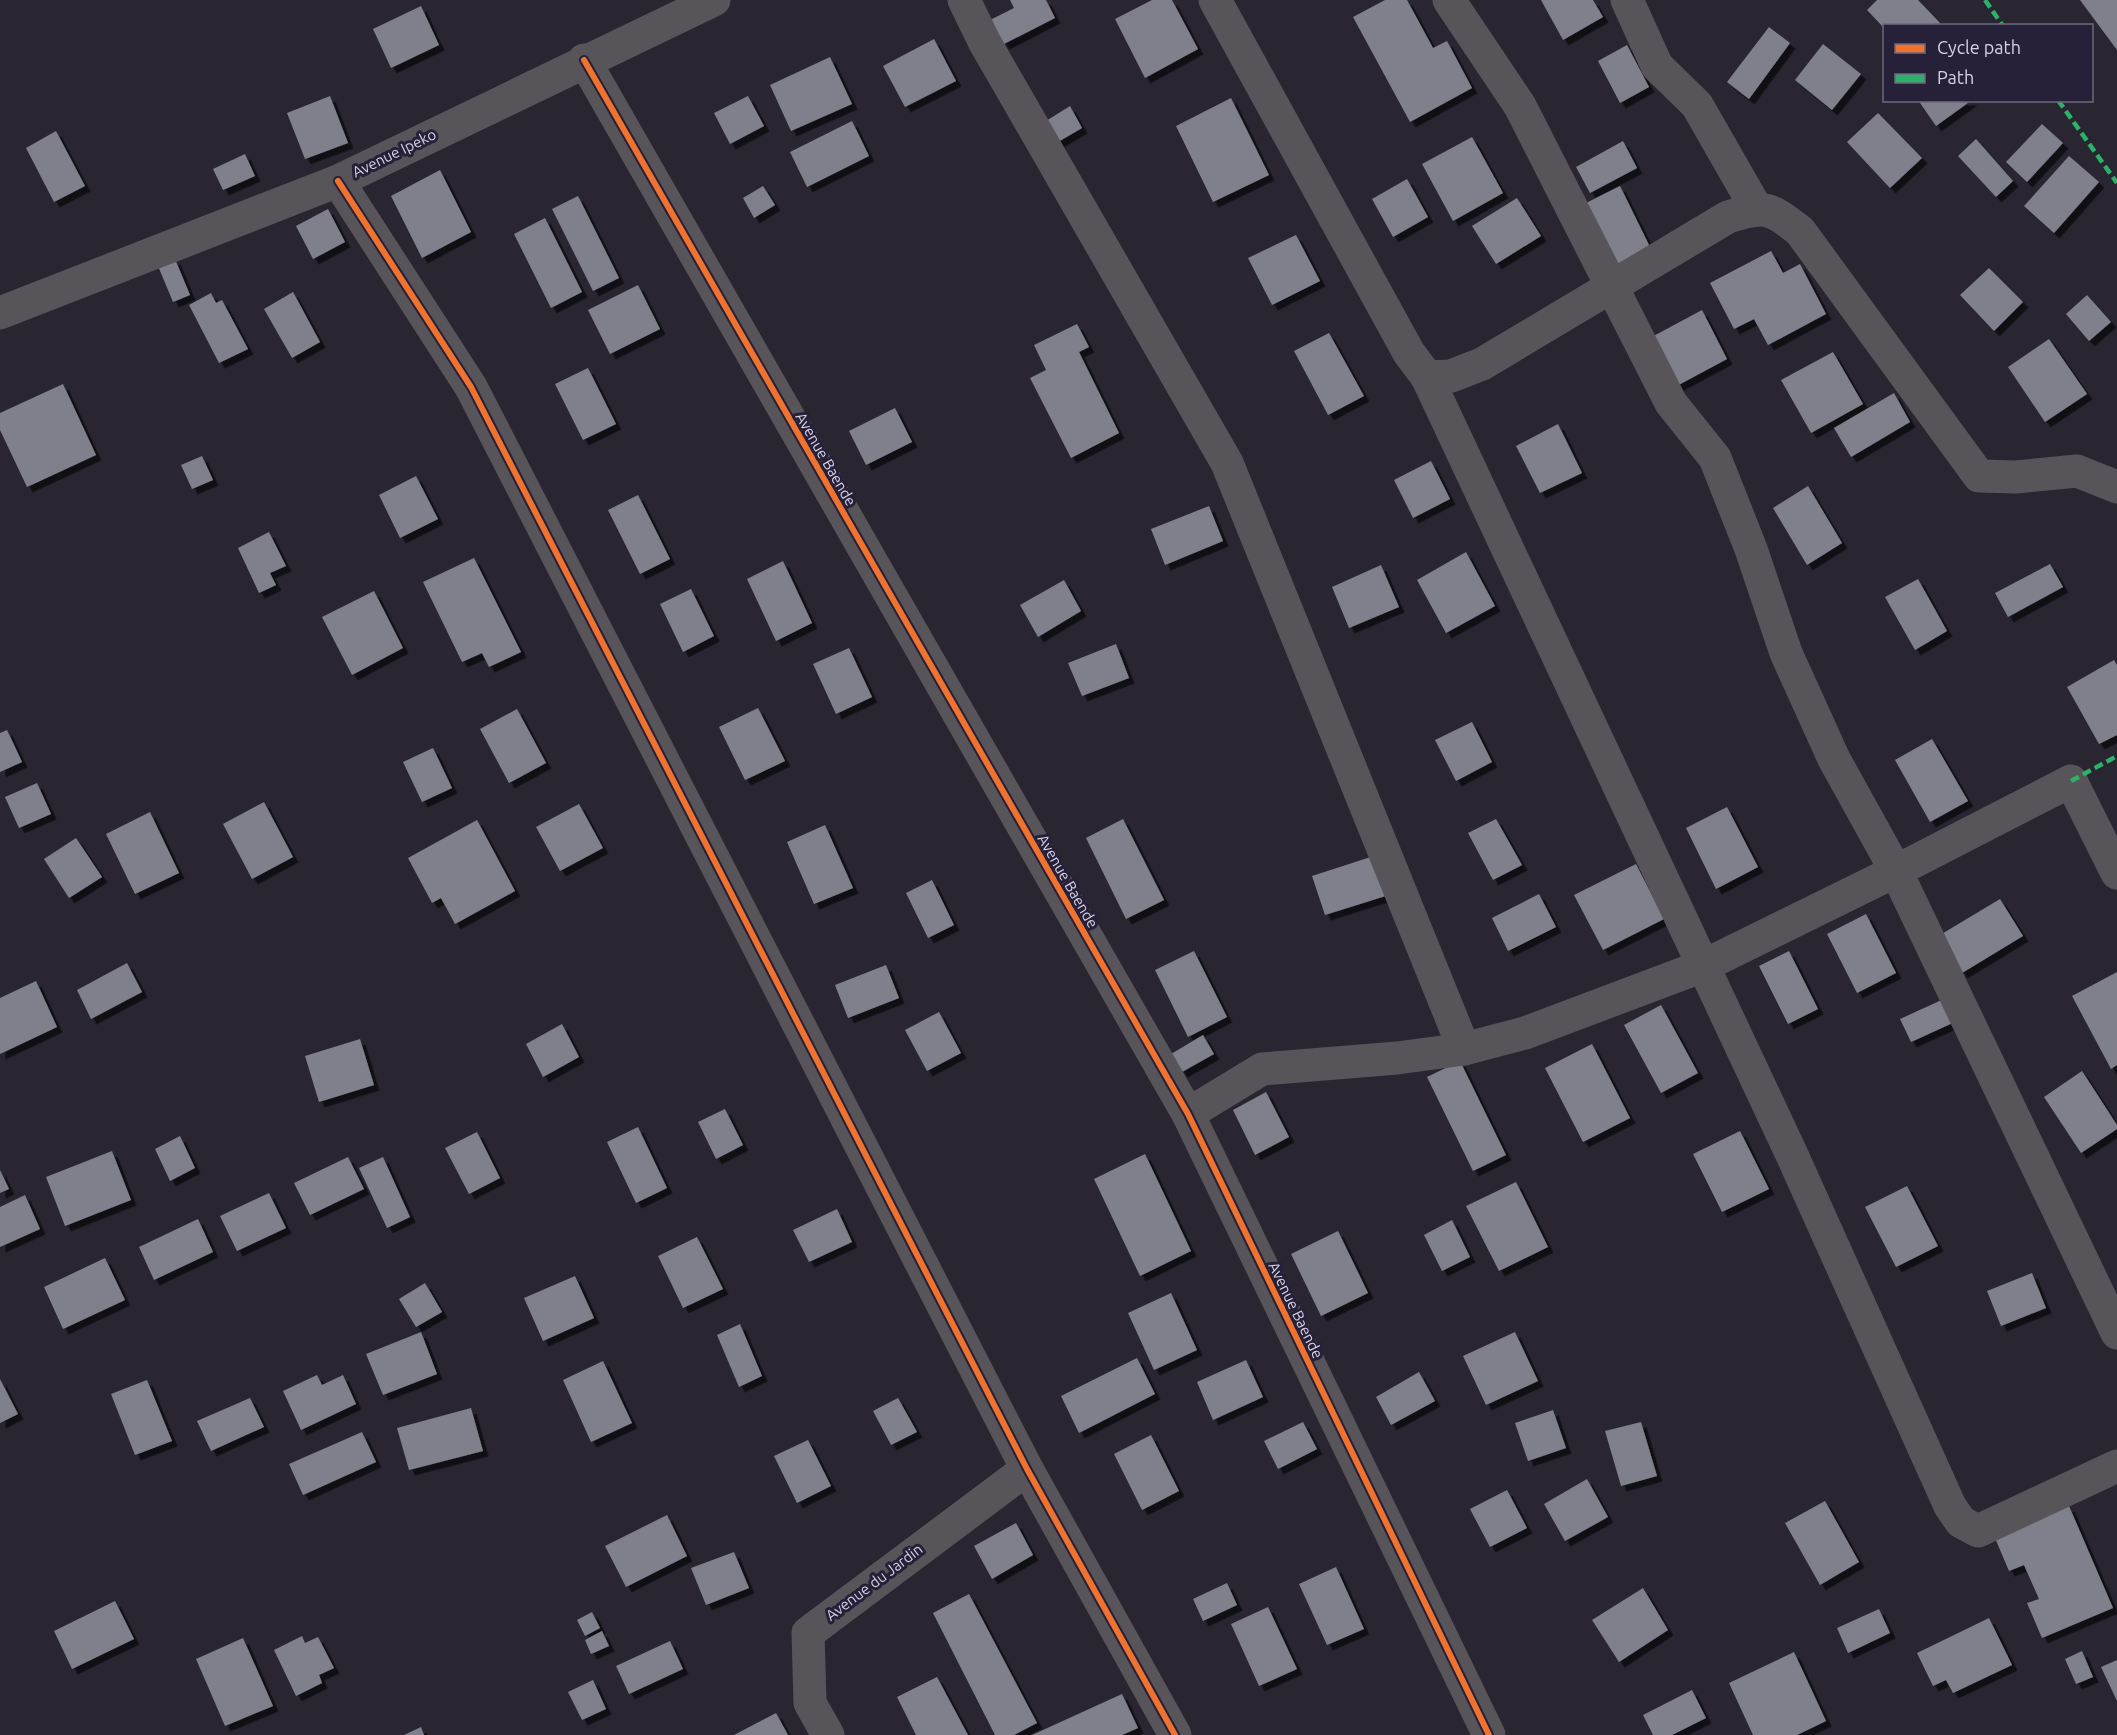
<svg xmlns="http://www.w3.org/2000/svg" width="2117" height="1735" font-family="Ubuntu,sans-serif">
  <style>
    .building { fill: #7f808b; filter: url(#shadow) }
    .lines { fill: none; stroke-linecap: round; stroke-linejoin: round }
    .street { stroke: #58555a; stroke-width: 33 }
    .quiet { stroke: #2db169; stroke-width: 4.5; stroke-dasharray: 9 4.5; stroke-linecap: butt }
    .cycleway-casing { stroke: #262038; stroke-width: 10 }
    .cycleway { stroke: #ef722f; stroke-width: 6 }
    .labels { text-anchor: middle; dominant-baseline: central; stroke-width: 6; stroke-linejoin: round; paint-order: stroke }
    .street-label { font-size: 15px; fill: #d6d3e4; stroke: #262038 }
  </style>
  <defs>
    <filter id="shadow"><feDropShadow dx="5.5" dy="5.5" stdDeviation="0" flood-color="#0009"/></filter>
  </defs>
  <rect width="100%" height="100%" fill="#292632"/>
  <g class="building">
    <polygon points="1010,0 1046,0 1055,18 1004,44 990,20 1014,8"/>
    <polygon points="1152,0 1172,0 1198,49 1145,78 1115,19"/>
    <polygon points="1385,0 1407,0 1433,48 1447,41 1472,88 1410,122 1353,17"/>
    <polygon points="1541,0 1593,0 1603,17 1563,40"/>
    <polygon points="1877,0 1918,0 1940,23 1937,26 1884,26 1884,28 1867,10"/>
    <polygon points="2080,0 2117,0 2117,50"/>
    <polygon points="421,6 439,45 391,68 373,29"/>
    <polygon points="1769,27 1790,43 1749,99 1727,82"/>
    <polygon points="934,39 956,81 905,107 883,66"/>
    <polygon points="1823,44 1861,74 1832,110 1795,80"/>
    <polygon points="1627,45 1649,87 1620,103 1598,61"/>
    <polygon points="830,57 852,104 791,131 770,85"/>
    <polygon points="330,96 348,143 305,159 287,113"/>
    <polygon points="748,96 764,126 730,144 714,113"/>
    <polygon points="1231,98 1269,175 1213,202 1176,126"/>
    <polygon points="1918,100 1972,100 1936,126"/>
    <polygon points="1070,106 1082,128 1058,142 1046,121"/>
    <polygon points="1878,113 1922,158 1890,188 1847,142"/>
    <polygon points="852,121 869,156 807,187 790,152"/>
    <polygon points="2042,124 2063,143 2027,182 2006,162"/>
    <polygon points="56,131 85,186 54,202 26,148"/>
    <polygon points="1472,137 1503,193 1453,221 1422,164"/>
    <polygon points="1976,139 2013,181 1996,197 1958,156"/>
    <polygon points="1623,141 1637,168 1590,193 1576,167"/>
    <polygon points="245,154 255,176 223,190 213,169"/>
    <polygon points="2069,156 2099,182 2054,233 2024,206"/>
    <polygon points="440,170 471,232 422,258 391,196"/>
    <polygon points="1407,179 1428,217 1393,237 1372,199"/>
    <polygon points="763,186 775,205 754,218 743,198"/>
    <polygon points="1620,186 1650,247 1615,265 1584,204"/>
    <polygon points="578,196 619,278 593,291 552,209"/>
    <polygon points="1517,198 1541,236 1496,264 1472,226"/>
    <polygon points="328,209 345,242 313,259 296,226"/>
    <polygon points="545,218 582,292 551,308 514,234"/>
    <polygon points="1296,235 1320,281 1272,305 1248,258"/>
    <polygon points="1771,251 1783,273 1800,264 1826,314 1768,345 1754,319 1734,329 1710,283"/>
    <polygon points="175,259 190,295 173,302 158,266"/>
    <polygon points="1989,268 2023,302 1994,331 1960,295"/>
    <polygon points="638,285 660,329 610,354 588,310"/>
    <polygon points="293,292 320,342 292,358 264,309"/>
    <polygon points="211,293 216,303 222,300 248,349 219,363 189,305"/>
    <polygon points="2087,295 2111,322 2089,341 2066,314"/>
    <polygon points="1702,310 1727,359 1673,388 1648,339"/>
    <polygon points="1077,324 1089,347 1079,352 1119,433 1071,458 1030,378 1046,370 1034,345"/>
    <polygon points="1329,333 1364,396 1328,415 1294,351"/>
    <polygon points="2049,339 2087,394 2045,422 2008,367"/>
    <polygon points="1833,352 1863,404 1811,433 1781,380"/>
    <polygon points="588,368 616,424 583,440 555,384"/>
    <polygon points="63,384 96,455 27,487 0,430 0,413"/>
    <polygon points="1894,393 1910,422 1851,457 1834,428"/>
    <polygon points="895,408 912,442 866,465 849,431"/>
    <polygon points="1558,424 1582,473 1540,493 1516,446"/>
    <polygon points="202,456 213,480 192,489 181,465"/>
    <polygon points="1431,461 1450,499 1413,518 1394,480"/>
    <polygon points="416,476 438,519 400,538 379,495"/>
    <polygon points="1808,486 1842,543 1807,565 1773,508"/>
    <polygon points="638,495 670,559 640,574 608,510"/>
    <polygon points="1209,506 1223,541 1165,565 1151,529"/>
    <polygon points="269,532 286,566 270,573 276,585 259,593 238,548"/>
    <polygon points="1466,552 1495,606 1446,633 1417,580"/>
    <polygon points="474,558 521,652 489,667 482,653 462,662 423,582"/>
    <polygon points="783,561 812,623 776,641 747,579"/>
    <polygon points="2050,564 2063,587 2008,617 1995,593"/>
    <polygon points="1381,565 1399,607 1349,628 1332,587"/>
    <polygon points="1918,579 1947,631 1915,650 1885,597"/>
    <polygon points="1064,580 1081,611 1038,637 1020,605"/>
    <polygon points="691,589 714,636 683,652 660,604"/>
    <polygon points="374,591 403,648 352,675 322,617"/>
    <polygon points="1116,644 1129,678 1082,696 1068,663"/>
    <polygon points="849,648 872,697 836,714 813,664"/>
    <polygon points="2114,660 2117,665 2117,735 2099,744 2067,687"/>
    <polygon points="758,708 785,761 745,780 719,727"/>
    <polygon points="517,709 546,763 509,783 480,729"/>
    <polygon points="1472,722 1492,762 1456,781 1435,740"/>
    <polygon points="7,730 22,762 0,772 0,733"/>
    <polygon points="1932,739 1968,801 1930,822 1895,760"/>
    <polygon points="433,748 452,788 422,802 403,762"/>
    <polygon points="37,783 51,814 19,828 5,797"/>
    <polygon points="264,802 293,857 252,879 223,824"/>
    <polygon points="579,804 603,848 560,871 536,827"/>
    <polygon points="1727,807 1758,867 1716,889 1686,828"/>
    <polygon points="150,812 179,873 135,894 106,834"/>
    <polygon points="1123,819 1164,900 1126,919 1086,838"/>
    <polygon points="1496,819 1522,865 1493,880 1468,833"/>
    <polygon points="477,820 515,891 455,924 441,898 432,903 408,858"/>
    <polygon points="825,825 853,888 814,904 787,842"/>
    <polygon points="76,838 102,877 69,898 44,859"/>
    <polygon points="1380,854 1392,894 1325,915 1312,876"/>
    <polygon points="1636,864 1664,919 1603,950 1574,895"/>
    <polygon points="932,880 954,925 928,938 906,893"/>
    <polygon points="1539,894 1556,927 1508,951 1492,918"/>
    <polygon points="2000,899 2023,936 1962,973 1940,935"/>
    <polygon points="1866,914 1896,973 1857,993 1827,934"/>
    <polygon points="1194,951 1227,1017 1188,1037 1155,970"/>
    <polygon points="1789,951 1818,1009 1788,1024 1759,966"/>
    <polygon points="127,963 142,992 91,1019 77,990"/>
    <polygon points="886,965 899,998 848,1018 835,985"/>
    <polygon points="2117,972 2117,1065 2111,1069 2072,996"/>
    <polygon points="36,981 57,1027 0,1054 0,998"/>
    <polygon points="1946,998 1957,1021 1911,1042 1900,1019"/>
    <polygon points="1661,1005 1698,1073 1661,1093 1624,1025"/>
    <polygon points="939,1012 961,1053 927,1071 905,1030"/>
    <polygon points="562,1024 579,1057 543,1077 526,1044"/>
    <polygon points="1203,1035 1214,1054 1182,1072 1171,1054"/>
    <polygon points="360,1039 374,1085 319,1102 305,1056"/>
    <polygon points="1592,1044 1630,1118 1583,1142 1545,1068"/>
    <polygon points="1460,1061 1506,1155 1473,1171 1427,1077"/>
    <polygon points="2082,1071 2117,1125 2117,1129 2081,1153 2044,1097"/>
    <polygon points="1266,1092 1289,1137 1255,1155 1233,1110"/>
    <polygon points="725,1109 743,1145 716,1159 698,1122"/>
    <polygon points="638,1127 667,1188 636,1203 607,1142"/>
    <polygon points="1740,1131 1769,1189 1722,1212 1693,1154"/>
    <polygon points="477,1132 500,1178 469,1194 445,1148"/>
    <polygon points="180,1136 195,1168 170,1181 155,1149"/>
    <polygon points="112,1151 131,1200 65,1226 46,1177"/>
    <polygon points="1145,1154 1191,1251 1140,1276 1094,1179"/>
    <polygon points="348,1157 364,1189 310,1215 294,1183"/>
    <polygon points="383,1157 410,1217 387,1228 359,1168"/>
    <polygon points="0,1170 9,1189 0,1193"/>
    <polygon points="1516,1182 1548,1247 1499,1271 1466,1206"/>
    <polygon points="1907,1186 1938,1246 1896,1267 1865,1207"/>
    <polygon points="269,1193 286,1228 237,1251 220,1216"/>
    <polygon points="25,1195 40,1229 0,1247 0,1207"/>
    <polygon points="837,1209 852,1242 809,1262 793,1230"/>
    <polygon points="198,1219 213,1252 154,1280 139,1247"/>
    <polygon points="1452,1220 1470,1257 1442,1271 1424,1235"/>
    <polygon points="1338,1231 1368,1293 1321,1316 1291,1254"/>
    <polygon points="697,1237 723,1289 683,1308 658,1256"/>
    <polygon points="105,1258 125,1300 63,1329 44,1287"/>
    <polygon points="2032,1273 2046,1308 2001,1326 1987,1291"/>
    <polygon points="575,1276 594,1318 543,1341 524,1298"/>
    <polygon points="425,1283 442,1312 416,1327 399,1299"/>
    <polygon points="1171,1293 1197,1350 1154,1370 1128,1313"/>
    <polygon points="740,1324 762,1376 739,1387 717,1335"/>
    <polygon points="421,1332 437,1374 383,1395 366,1354"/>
    <polygon points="1515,1332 1538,1381 1486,1405 1463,1356"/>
    <polygon points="1137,1358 1155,1394 1079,1433 1061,1396"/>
    <polygon points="1246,1360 1263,1397 1213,1420 1197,1382"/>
    <polygon points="603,1361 632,1423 591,1442 563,1380"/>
    <polygon points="1419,1372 1435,1401 1391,1425 1376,1397"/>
    <polygon points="317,1375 322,1385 343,1375 356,1404 301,1430 283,1391"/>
    <polygon points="0,1379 18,1414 0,1423"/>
    <polygon points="147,1380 172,1441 135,1455 111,1394"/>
    <polygon points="250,1398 264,1427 211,1451 197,1421"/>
    <polygon points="898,1398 917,1432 891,1445 873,1411"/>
    <polygon points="471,1408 483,1451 409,1470 397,1428"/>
    <polygon points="1553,1410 1566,1448 1528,1461 1515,1423"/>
    <polygon points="1303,1422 1317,1449 1278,1469 1264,1441"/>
    <polygon points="1641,1422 1657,1476 1621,1486 1605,1431"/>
    <polygon points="362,1432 376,1462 303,1495 289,1464"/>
    <polygon points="1151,1435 1179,1491 1142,1510 1114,1454"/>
    <polygon points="808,1440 831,1486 797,1503 774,1456"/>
    <polygon points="1587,1479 1608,1517 1565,1541 1544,1504"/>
    <polygon points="1507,1490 1527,1528 1490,1547 1470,1509"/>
    <polygon points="1825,1501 1859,1562 1820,1585 1785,1523"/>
    <polygon points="2069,1506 2113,1608 2042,1638 2027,1603 2039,1599 2024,1565 2009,1571 1995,1538"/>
    <polygon points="667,1515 687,1556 626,1587 605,1546"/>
    <polygon points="1016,1523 1033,1555 992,1579 974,1546"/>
    <polygon points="734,1552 749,1588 706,1605 691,1568"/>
    <polygon points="1336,1567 1364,1629 1327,1645 1299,1584"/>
    <polygon points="1227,1583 1237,1605 1203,1621 1193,1599"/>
    <polygon points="1643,1588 1668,1630 1619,1662 1592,1620"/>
    <polygon points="969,1594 1037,1723 1014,1735 995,1735 933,1613"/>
    <polygon points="115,1601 134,1639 72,1669 54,1631"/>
    <polygon points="1268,1607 1297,1669 1259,1686 1231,1624"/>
    <polygon points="1879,1609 1890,1633 1848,1653 1837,1628"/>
    <polygon points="592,1612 600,1628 585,1636 577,1620"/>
    <polygon points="1989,1618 2012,1665 1953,1693 1946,1680 1933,1686 1917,1653"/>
    <polygon points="602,1631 609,1646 591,1654 585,1640"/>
    <polygon points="302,1636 305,1643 318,1637 334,1668 319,1675 322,1683 296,1696 274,1650"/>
    <polygon points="243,1638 273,1706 225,1726 196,1659"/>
    <polygon points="670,1641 683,1669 629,1694 616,1666"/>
    <polygon points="2082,1651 2093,1677 2076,1684 2065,1659"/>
    <polygon points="1794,1652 1826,1721 1797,1735 1753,1735 1729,1683"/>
    <polygon points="2117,1660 2117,1701 2101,1667"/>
    <polygon points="937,1677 968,1735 916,1735 897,1697"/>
    <polygon points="593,1680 606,1709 582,1720 568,1692"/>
    <polygon points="1692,1690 1706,1718 1672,1735 1653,1735 1643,1715"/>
    <polygon points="1122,1694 1138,1728 1122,1735 1032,1735"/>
    <polygon points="776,1713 788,1735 734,1735"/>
    <polygon points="421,1727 424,1735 404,1735"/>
  </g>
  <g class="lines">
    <g class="street">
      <polyline points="964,0 985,43 1227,463 1464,1049"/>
      <path d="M 1215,0 L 1409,353 L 1427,377 L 1451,376 L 1482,364 L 1728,217 C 1766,205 1769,207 1800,231 L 1979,476 L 2016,477 L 2077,471 L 2117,487"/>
      <polyline points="1449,0 1520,106 1671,403 1715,458 1751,549 1786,653 1834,759 1896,871 2117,1333"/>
      <polyline points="1627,0 1657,66 1697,105 1756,208"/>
      <polyline points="584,60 1188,1114 1489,1735"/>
      <polyline points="338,181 471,387 1027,1469 1175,1735"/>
      <polyline points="0,313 338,181 714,0"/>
      <polyline points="1427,377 1792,1155 1950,1506 1961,1522 1978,1531 2117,1466"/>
      <polyline points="1188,1114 1262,1069 1397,1058 1464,1049 1525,1033 1703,966 1896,871 2071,781 2117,873"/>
      <polyline points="828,1735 810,1703 808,1633 1027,1469"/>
    </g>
    <g class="quiet">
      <polyline points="1985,0 2003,26"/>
      <polyline points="2058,100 2117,183"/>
      <polyline points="2071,781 2117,756"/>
    </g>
    <defs>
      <g id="cycleway">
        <polyline points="584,60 1188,1114 1489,1735"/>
        <polyline points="338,181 471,387 1027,1469 1175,1735"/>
      </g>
    </defs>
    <use href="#cycleway" class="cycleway-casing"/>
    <use href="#cycleway" class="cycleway"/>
  </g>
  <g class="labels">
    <g class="street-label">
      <text transform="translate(394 153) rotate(-26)">Avenue Ipeko</text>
      <text transform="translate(826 459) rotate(60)">Avenue Baende</text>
      <text transform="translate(1068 881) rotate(60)">Avenue Baende</text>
      <text transform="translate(1296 1310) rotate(64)">Avenue Baende</text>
      <text transform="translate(874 1582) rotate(-37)">Avenue du Jardin</text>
    </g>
  </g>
  <rect x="1883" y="24" width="210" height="78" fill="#262038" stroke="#6c687d" stroke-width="1.5"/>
  <rect x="1895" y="44" width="30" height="9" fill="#ef722f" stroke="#6c687d" stroke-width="1.5"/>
  <text x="1937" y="54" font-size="18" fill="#d6d3e4">Cycle path</text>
  <rect x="1895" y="74" width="30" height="9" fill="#2db169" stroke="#6c687d" stroke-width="1.5"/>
  <text x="1937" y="84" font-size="18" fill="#d6d3e4">Path</text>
</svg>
